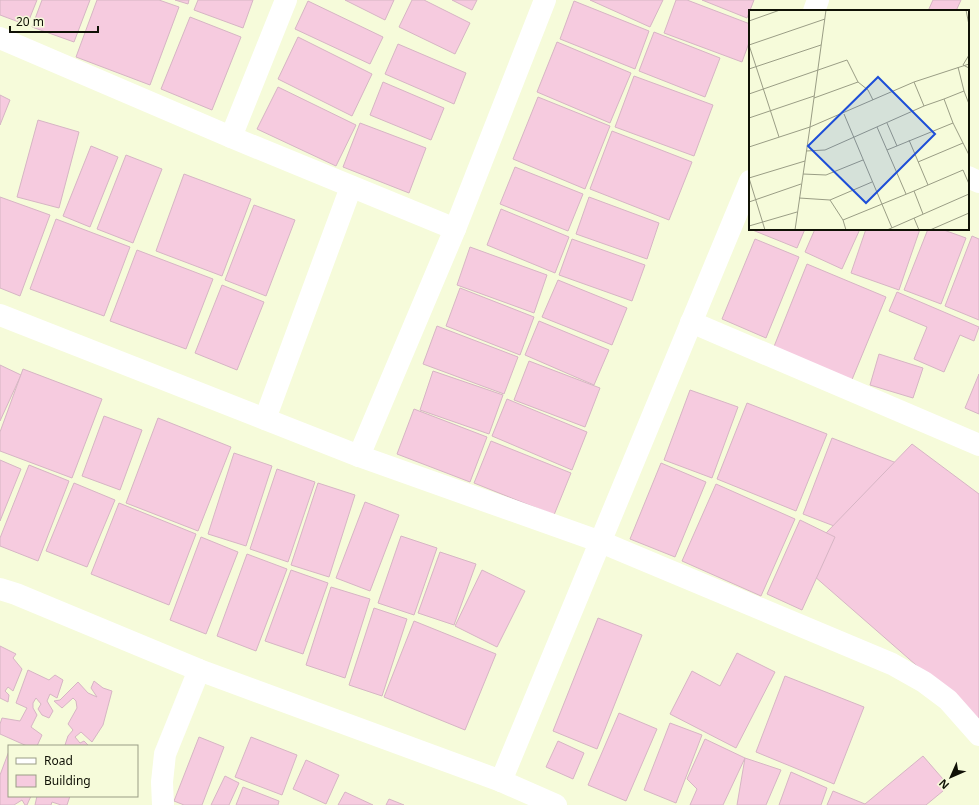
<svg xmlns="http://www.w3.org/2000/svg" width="979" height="805" font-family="'Noto Sans',sans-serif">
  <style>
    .building { fill: #f6cbdf; stroke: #d6b5c4 }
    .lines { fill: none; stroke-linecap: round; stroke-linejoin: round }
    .minor { stroke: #fff; stroke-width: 22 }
    .tertiary { stroke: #fff; stroke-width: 22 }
    .inset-road { fill: none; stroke: #9a9d85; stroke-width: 1 }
    .view { fill: #1d4ed8; fill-opacity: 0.15; stroke: #1d4ed8; stroke-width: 2 }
    .inset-edge { fill: none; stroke: #101106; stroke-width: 2 }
  </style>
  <rect width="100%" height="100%" fill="#f6fbda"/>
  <g class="building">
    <polygon points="0,0 37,0 27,25 0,15"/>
    <polygon points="42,0 90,0 74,42 32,27"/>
    <polygon points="97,0 159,0 179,7 150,85 76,57"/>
    <polygon points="175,0 189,0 188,4"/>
    <polygon points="198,0 253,0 243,28 194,10"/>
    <polygon points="345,0 394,0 385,20"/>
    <polygon points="412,0 424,0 470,23 455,54 399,27"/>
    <polygon points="452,0 477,0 472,10"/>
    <polygon points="590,0 663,0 650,27"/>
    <polygon points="676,0 687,0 750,24 750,40 742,62 664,33"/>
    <polygon points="702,0 754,0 747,18"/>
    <polygon points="933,0 961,0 956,11 928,11"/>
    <polygon points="308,1 383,37 370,64 295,29"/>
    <polygon points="574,1 649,31 635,69 560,39"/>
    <polygon points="190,17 241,37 212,110 161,89"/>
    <polygon points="654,32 720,58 705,97 639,71"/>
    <polygon points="298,37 372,74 352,116 278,79"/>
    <polygon points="557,42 631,73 610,123 537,92"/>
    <polygon points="398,44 466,73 454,104 385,74"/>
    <polygon points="634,76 713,105 694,156 615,127"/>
    <polygon points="383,82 444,108 431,140 370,115"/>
    <polygon points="278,87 356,125 336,166 257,129"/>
    <polygon points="0,95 10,100 0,125"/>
    <polygon points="538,97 610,126 585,189 513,159"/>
    <polygon points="38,120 79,132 59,208 17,197"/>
    <polygon points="360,123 426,148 409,193 343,167"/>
    <polygon points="612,131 692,162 669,220 590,189"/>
    <polygon points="91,146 118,157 90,227 63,216"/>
    <polygon points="126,155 162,169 133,243 97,229"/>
    <polygon points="515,167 583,194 568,231 500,204"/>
    <polygon points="184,174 251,199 222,276 156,251"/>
    <polygon points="0,197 50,215 20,296 0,288"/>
    <polygon points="589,197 659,223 647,259 576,234"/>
    <polygon points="254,205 295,220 266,296 225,280"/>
    <polygon points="501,209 569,237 555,273 487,245"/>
    <polygon points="56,219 130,247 104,316 30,289"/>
    <polygon points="750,229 805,229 797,248"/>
    <polygon points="815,229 860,229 842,269 805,252"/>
    <polygon points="866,229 920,229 899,290 851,273"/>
    <polygon points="928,229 941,229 966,238 941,304 904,290"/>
    <polygon points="972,236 979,239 979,320 945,306"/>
    <polygon points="572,239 645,265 632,301 559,275"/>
    <polygon points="755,239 799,257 766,338 722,319"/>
    <polygon points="470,247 547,275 534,313 457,285"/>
    <polygon points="137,250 213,279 186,349 110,321"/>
    <polygon points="807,264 886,297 851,382 773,349"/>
    <polygon points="558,280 627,308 612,345 542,317"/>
    <polygon points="222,285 264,302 237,370 195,353"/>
    <polygon points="460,288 534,317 520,355 446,326"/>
    <polygon points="897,292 979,327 974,341 960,335 944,372 914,359 927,327 889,311"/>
    <polygon points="539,321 609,350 594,385 525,355"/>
    <polygon points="437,326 518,357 504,394 423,364"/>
    <polygon points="879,354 923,368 913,398 870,385"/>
    <polygon points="529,361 600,388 585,427 514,400"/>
    <polygon points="0,365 21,375 0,421"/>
    <polygon points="23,369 102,399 72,478 0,451 0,432"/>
    <polygon points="433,371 503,395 489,434 420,410"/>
    <polygon points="979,374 979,414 965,408"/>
    <polygon points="690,390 738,407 712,478 664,460"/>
    <polygon points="507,399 587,432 572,470 492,436"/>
    <polygon points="747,403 827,434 796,511 717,479"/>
    <polygon points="414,409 487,437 470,482 397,454"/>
    <polygon points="104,416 142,430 120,490 82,476"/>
    <polygon points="158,418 231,447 198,531 126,503"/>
    <polygon points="832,438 907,467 878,543 803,514"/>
    <polygon points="491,441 571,473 554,515 474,483"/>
    <polygon points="912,444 979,494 979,720 798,562"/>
    <polygon points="234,453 272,466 246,546 208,534"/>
    <polygon points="0,460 21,469 0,521"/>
    <polygon points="661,463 706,482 675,557 630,539"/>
    <polygon points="29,465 69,481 38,561 0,546 0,538"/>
    <polygon points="277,469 315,482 288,562 250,549"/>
    <polygon points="74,483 115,500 87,567 46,551"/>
    <polygon points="318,483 355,495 329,577 291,565"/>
    <polygon points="716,484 795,519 761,596 682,561"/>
    <polygon points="365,502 399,515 370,591 336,578"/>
    <polygon points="119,503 196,534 169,605 91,574"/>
    <polygon points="800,520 835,537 802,610 767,594"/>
    <polygon points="401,536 437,548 414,615 378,603"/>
    <polygon points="201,537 238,552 206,634 170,620"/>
    <polygon points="440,552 476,564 454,625 418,613"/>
    <polygon points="247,554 287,569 256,651 217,636"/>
    <polygon points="291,570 328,583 303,654 265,641"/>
    <polygon points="482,570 525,591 497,647 455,626"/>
    <polygon points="331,587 370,599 345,678 306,665"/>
    <polygon points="374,608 407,619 382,696 349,685"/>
    <polygon points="598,618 642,635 597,749 553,731"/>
    <polygon points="414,621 496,654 465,730 384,697"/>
    <polygon points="0,646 16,654 13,658 22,669 13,691 8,687 5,691 9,695 8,702 0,698"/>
    <polygon points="737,653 775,672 736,748 670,714 692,671 720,686"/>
    <polygon points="28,670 49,680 55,675 63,680 57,698 50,694 47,701 53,711 49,718 42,715 38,709 41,704 36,698 33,703 33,708 37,715 31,727 42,735 37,746 27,746 0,734 0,724 2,718 20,721 27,708 16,703"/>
    <polygon points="785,676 864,707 834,784 756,752"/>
    <polygon points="94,681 103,688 112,691 103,725 92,742 81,732 75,737 80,743 84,741 89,746 66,746 65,745 68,736 73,730 68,724 77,708 76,701 73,698 62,708 54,701 60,700 78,682 88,693 97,697 91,688"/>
    <polygon points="619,713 657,729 626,801 588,785"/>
    <polygon points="670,723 702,735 676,803 644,790"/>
    <polygon points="199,737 224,747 202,805 184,805 174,801"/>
    <polygon points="251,737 297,755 282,795 235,777"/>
    <polygon points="705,739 745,758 723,805 690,805 697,789 687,779"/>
    <polygon points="558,741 584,753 573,779 546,767"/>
    <polygon points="9,751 9,796 31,796 27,805 25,805 22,800 14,805 0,805 0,775"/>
    <polygon points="923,756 949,786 926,805 827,805 833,791 865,804"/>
    <polygon points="745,758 781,770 766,805 737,805"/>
    <polygon points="306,760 339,775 326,804 293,789"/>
    <polygon points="791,772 827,788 821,805 779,805"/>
    <polygon points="225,776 239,783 229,805 211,805"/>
    <polygon points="243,787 279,801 278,805 236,805"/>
    <polygon points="345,792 373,805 338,805"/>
    <polygon points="37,796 70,796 67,805 61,805 52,802 51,805 35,805"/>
    <polygon points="389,799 404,805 386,805"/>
  </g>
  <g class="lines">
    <g class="minor">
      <polyline points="814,11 818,0"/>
      <polyline points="0,38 231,137 455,229"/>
      <polyline points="231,137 286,0"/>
      <polyline points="968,177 979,182"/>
      <polyline points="0,315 359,456 601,542 892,664 924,682 948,700 979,735"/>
      <polyline points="691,322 979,445"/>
      <polyline points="265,419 351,187"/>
      <polyline points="359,456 455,229 545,0"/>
      <polyline points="501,781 750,181"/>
      <polyline points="163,805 162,782 165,754 199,670"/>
    </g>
    <polyline class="tertiary" points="0,589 16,594 199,670 501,781 556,805"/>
  </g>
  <g transform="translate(749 10)">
    <rect width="220" height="220" fill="#f6fbda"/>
    <path class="inset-road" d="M 217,0 L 220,15M 0,11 L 31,0M 0,35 L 30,127M 0,35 L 76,9M 220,45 L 214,55 L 220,58M 209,57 L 215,81M 0,59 L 72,35M 0,84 L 98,50 L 109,72 L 119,80 L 124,90M 65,88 L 109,72M 195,89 L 215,81 L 220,94M 95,104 L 143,218M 0,108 L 65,86M 138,113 L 148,136M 204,113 L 220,145M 128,117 L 157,184M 160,130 L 179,175M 0,137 L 61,117 L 77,0M 138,140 L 204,113 L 195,89 L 175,96M 57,141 L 76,140 L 175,96 L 165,72M 169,152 L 214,133M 54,164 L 77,165 L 114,150M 0,168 L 56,151M 0,168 L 16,220M 50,188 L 81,190 L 123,172M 81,190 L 94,210M 0,192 L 52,174M 174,204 L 165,181 L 214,160 L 220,174M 165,208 L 170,220M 0,216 L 48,202M 46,220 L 61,117 L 165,72 L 220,54M 97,220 L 94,210 L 165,181M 138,220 L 220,184M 181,220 L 220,203"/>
    <path class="view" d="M 129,67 L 186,124 L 117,193 L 59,136 Z"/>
    <rect width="220" height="220" class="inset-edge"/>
  </g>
  <rect x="8" y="745" width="130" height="52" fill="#f6fbda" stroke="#9a9d85"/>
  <rect x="16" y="758" width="20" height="6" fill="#ffffff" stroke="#9a9d85"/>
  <text x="44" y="765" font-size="12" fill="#101106">Road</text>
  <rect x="16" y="775" width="20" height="12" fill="#f6cbdf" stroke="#9a9d85"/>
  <text x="44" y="785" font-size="12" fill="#101106">Building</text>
  <g transform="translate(951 777) rotate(225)" stroke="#f6fbda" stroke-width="3" paint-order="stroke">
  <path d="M0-3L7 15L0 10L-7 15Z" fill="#101106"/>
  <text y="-6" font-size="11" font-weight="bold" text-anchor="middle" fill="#101106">N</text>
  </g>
  <path d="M10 26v6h88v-6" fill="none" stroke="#101106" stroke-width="2"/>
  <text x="16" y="26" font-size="12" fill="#101106" stroke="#f6fbda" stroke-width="3" paint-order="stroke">20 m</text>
</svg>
